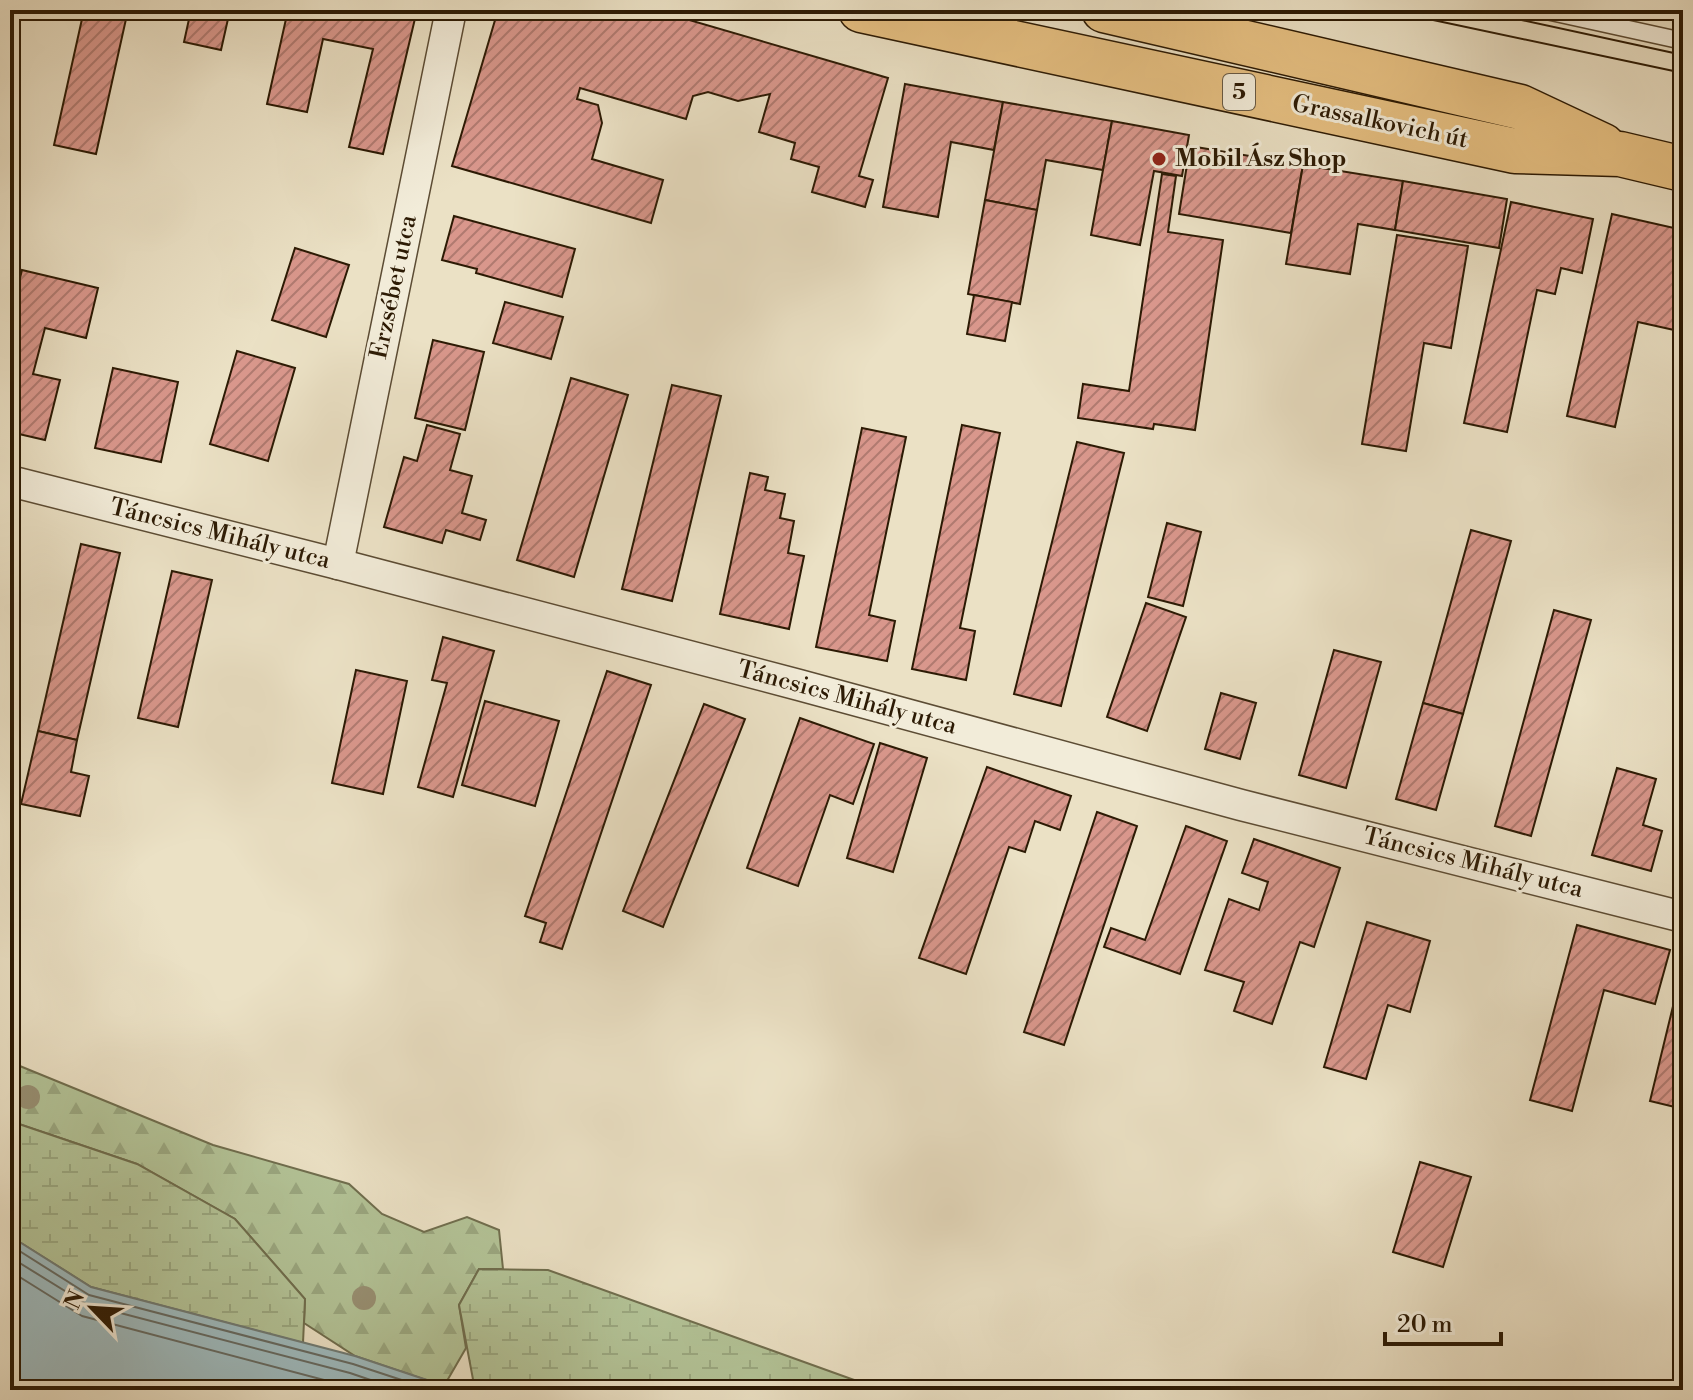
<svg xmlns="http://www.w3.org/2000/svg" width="1693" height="1400" font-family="'Libre Bodoni',serif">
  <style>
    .forest { fill: url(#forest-firs); stroke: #706e4e; stroke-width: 2 }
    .wetland { fill: url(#wetland-marsh); stroke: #706e4e; stroke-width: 2 }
    .water { fill: #9ebbbf; stroke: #707b74; stroke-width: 2 }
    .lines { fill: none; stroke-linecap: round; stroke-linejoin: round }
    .shore { stroke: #656a62; stroke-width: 2 }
    .building { fill: url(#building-hatch); stroke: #2c1a04; stroke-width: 2 }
    .lane-casing { stroke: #5c4c34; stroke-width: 19 }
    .street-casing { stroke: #5c4c34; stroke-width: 33 }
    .primary-casing { stroke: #2c1a04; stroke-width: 47 }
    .lane { stroke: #f2ecd9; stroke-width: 16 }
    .street { stroke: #f2ecd9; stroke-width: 30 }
    .primary { stroke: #e6c082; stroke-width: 44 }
    .tram { stroke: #2c1a04; stroke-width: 2 }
    .tree { fill: #989073 }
    .poi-dot { fill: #8f2418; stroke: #f2ecd9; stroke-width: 3 }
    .labels { text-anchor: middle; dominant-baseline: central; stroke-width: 6; stroke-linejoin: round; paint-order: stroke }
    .shield { fill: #f2ecd9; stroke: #675944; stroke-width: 2 }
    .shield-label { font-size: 22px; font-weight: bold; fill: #2c1a04 }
    .street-label { font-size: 24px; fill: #2c1a04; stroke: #f2ecd9 }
    .poi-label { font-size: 24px; font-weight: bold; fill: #2c1a04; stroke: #f2ecd9; text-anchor: start }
  </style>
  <defs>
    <pattern id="forest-firs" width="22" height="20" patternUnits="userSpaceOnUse" patternTransform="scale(2)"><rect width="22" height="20" fill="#b3c397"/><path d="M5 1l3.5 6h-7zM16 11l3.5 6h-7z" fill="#9aa780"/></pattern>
    <pattern id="wetland-marsh" width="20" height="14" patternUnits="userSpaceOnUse" patternTransform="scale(2)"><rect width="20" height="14" fill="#b3c397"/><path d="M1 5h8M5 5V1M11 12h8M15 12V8" fill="none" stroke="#9aa780"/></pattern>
    <pattern id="building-hatch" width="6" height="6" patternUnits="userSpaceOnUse" patternTransform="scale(2)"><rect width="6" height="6" fill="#d9978c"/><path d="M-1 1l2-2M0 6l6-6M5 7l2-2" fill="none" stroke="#b07a70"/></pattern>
  </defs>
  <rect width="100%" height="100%" fill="#ebe1c5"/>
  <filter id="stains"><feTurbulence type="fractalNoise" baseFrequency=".0025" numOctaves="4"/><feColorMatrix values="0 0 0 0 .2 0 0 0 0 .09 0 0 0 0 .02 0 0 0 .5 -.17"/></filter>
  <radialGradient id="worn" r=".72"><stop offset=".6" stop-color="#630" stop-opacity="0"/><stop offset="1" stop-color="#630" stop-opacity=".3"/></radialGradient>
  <polygon class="forest" points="10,1062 213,1145 349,1184 382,1214 424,1232 467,1217 499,1230 503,1269 479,1269 459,1305 466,1348 444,1386 355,1356 304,1323 305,1299 235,1219 137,1164 10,1121"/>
  <g class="wetland">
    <polygon points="10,1121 137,1164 235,1219 305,1299 303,1343 91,1287 10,1236"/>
    <polygon points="479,1269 548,1270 882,1390 475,1390 459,1305"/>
  </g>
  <polygon class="water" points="10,1236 91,1287 355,1356 457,1390 18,1390 10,1387"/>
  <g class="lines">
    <g class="shore">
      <polyline points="10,1245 89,1295 353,1364 432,1390"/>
      <polyline points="10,1257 86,1304 350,1373 400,1390"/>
      <polyline points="10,1271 82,1316 362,1390"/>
    </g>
  </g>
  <g class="building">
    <polygon points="10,10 22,10 10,60"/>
    <polygon points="84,10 128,10 96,154 54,145"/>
    <polygon points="191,10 230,10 221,50 184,42"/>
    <polygon points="255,10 288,10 286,17"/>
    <polygon points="288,10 417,10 383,154 349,147 373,49 323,39 307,112 267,104"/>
    <polygon points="498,10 593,10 608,14 607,10 655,10 888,78 859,176 873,180 865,207 812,192 819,167 791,159 795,143 759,132 770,94 738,101 708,92 693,96 686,119 580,88 577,99 598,105 602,123 592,159 663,180 651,223 452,166"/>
    <polygon points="905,84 1003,102 994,150 951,142 938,217 883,207"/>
    <polygon points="1003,102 1112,121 1103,170 1046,160 1037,210 985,200"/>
    <polygon points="1112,121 1189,135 1182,176 1154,171 1140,245 1091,235"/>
    <polygon points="1190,146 1303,165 1291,233 1179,214"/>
    <polygon points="1303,165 1403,181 1395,230 1358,224 1350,274 1286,264"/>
    <polygon points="1162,174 1176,176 1168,232 1223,240 1195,430 1154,424 1153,429 1078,418 1083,384 1129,391"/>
    <polygon points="1403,181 1507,199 1499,248 1395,230"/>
    <polygon points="985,200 1037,210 1020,304 968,294"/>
    <polygon points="1511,202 1593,219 1582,273 1561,268 1555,294 1537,290 1507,432 1464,423"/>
    <polygon points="1612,214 1683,230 1683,332 1638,322 1615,427 1567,416"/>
    <polygon points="454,216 575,249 562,297 476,273 477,269 442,260"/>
    <polygon points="1397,235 1468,246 1451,348 1424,343 1406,451 1362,444"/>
    <polygon points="295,248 349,265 326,337 272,320"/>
    <polygon points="22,270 98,288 86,338 45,328 33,374 60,380 45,440 10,432 10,317"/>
    <polygon points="974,295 1012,302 1005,341 967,334"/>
    <polygon points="505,302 563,317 551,359 493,343"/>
    <polygon points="433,340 484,352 465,430 415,418"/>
    <polygon points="237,351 295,368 268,461 210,444"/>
    <polygon points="113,368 178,382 161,462 95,448"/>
    <polygon points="571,378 628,395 574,577 517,560"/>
    <polygon points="672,385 721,396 672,601 622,589"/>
    <polygon points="427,425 460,434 450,470 472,476 462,513 486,520 480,540 446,530 442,543 384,527 404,457 417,461"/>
    <polygon points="962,425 1000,433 960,628 975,631 966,680 912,669"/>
    <polygon points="862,428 906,437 869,615 895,621 887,661 816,647"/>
    <polygon points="1077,442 1124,453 1061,706 1014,694"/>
    <polygon points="750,473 768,477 765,490 785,494 780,518 794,521 788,553 804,556 789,629 720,614"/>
    <polygon points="1167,523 1201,532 1183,606 1148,597"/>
    <polygon points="1471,530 1511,541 1463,714 1423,703"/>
    <polygon points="81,544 120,553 77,740 38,731"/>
    <polygon points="172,571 212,580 178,727 138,718"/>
    <polygon points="1146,603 1186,617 1147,731 1107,717"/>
    <polygon points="1554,610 1591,620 1531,836 1495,826"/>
    <polygon points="443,637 494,651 453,797 418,787 447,683 432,680"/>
    <polygon points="1334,650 1381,662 1346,788 1299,775"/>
    <polygon points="356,670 407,681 383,794 332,783"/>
    <polygon points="607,671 651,685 562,949 540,942 546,923 525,916"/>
    <polygon points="1221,693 1256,703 1240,759 1205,749"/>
    <polygon points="485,701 559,721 535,806 462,785"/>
    <polygon points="1423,703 1463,714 1436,810 1396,799"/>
    <polygon points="704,704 745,719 663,927 623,911"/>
    <polygon points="800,718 874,744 853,804 830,795 798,886 747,868"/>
    <polygon points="38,731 77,740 71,772 89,776 80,816 21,804"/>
    <polygon points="880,743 927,758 893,872 847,858"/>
    <polygon points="987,767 1071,796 1060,830 1035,821 1025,852 1009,847 966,974 919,958"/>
    <polygon points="1617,768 1656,779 1643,825 1662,831 1651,871 1592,855"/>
    <polygon points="1097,812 1137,826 1064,1045 1024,1032"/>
    <polygon points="1186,826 1227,841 1180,974 1104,947 1111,928 1145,940"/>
    <polygon points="1254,839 1340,868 1314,947 1300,942 1272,1024 1234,1011 1244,982 1205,970 1229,899 1259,910 1268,882 1242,873"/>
    <polygon points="1367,922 1430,941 1410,1012 1388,1005 1366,1079 1324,1067"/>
    <polygon points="1577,925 1670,950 1655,1004 1604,990 1572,1111 1530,1100"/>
    <polygon points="1683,965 1683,1109 1650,1101"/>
    <polygon points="1420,1162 1471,1177 1443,1267 1393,1252"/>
  </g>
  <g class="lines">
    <defs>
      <polyline id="lane" points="1542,10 1683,41"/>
      <g id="street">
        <polyline points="10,481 338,564 799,685 1241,805 1683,917"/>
        <polyline points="338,564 451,10"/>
      </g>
      <g id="primary">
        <polyline points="861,10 1515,151 1620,154 1683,169"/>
        <polyline points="1104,10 1520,107 1603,146"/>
      </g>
    </defs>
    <use href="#lane" class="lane-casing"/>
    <use href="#street" class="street-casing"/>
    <use href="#primary" class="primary-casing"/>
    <use href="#lane" class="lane"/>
    <use href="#street" class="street"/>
    <use href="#primary" class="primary"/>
    <g class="tram">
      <polyline points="1386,10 1683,73"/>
      <polyline points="1475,10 1683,55"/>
    </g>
  </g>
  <g class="tree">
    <circle cx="28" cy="1097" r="12"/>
    <circle cx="364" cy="1298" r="12"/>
  </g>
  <circle class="poi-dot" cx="1159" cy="159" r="8"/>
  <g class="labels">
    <rect class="shield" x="1223" y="74" width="32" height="36" rx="6"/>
    <g class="shield-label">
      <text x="1239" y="92">5</text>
    </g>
    <g class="street-label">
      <text transform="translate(1380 122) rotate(12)">Grassalkovich út</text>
      <text transform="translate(394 287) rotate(-78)">Erzsébet utca</text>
      <text transform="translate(220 534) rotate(14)">Táncsics Mihály utca</text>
      <text transform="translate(847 698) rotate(15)">Táncsics Mihály utca</text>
      <text transform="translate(1473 863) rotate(14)">Táncsics Mihály utca</text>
    </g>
    <g class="poi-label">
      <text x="1175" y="159">Mobil Ász Shop</text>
    </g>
  </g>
  <rect width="1693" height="1400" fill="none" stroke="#ebe1c5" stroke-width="40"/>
  <rect x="12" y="12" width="1669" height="1376" fill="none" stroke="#2c1a04" stroke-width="4"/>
  <rect x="20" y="20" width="1653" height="1360" fill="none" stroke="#2c1a04" stroke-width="2"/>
  <g transform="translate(92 1308) rotate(295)" stroke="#f2ecd9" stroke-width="6" paint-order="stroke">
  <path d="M0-6L14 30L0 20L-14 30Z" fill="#2c1a04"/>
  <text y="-12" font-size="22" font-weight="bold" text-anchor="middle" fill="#2c1a04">N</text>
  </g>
  <path d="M1385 1332v12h116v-12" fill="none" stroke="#2c1a04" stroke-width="4"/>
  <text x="1397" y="1332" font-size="24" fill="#2c1a04" stroke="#f2ecd9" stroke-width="6" paint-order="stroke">20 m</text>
  <rect width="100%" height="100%" filter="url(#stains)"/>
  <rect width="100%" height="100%" fill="url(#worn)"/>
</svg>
